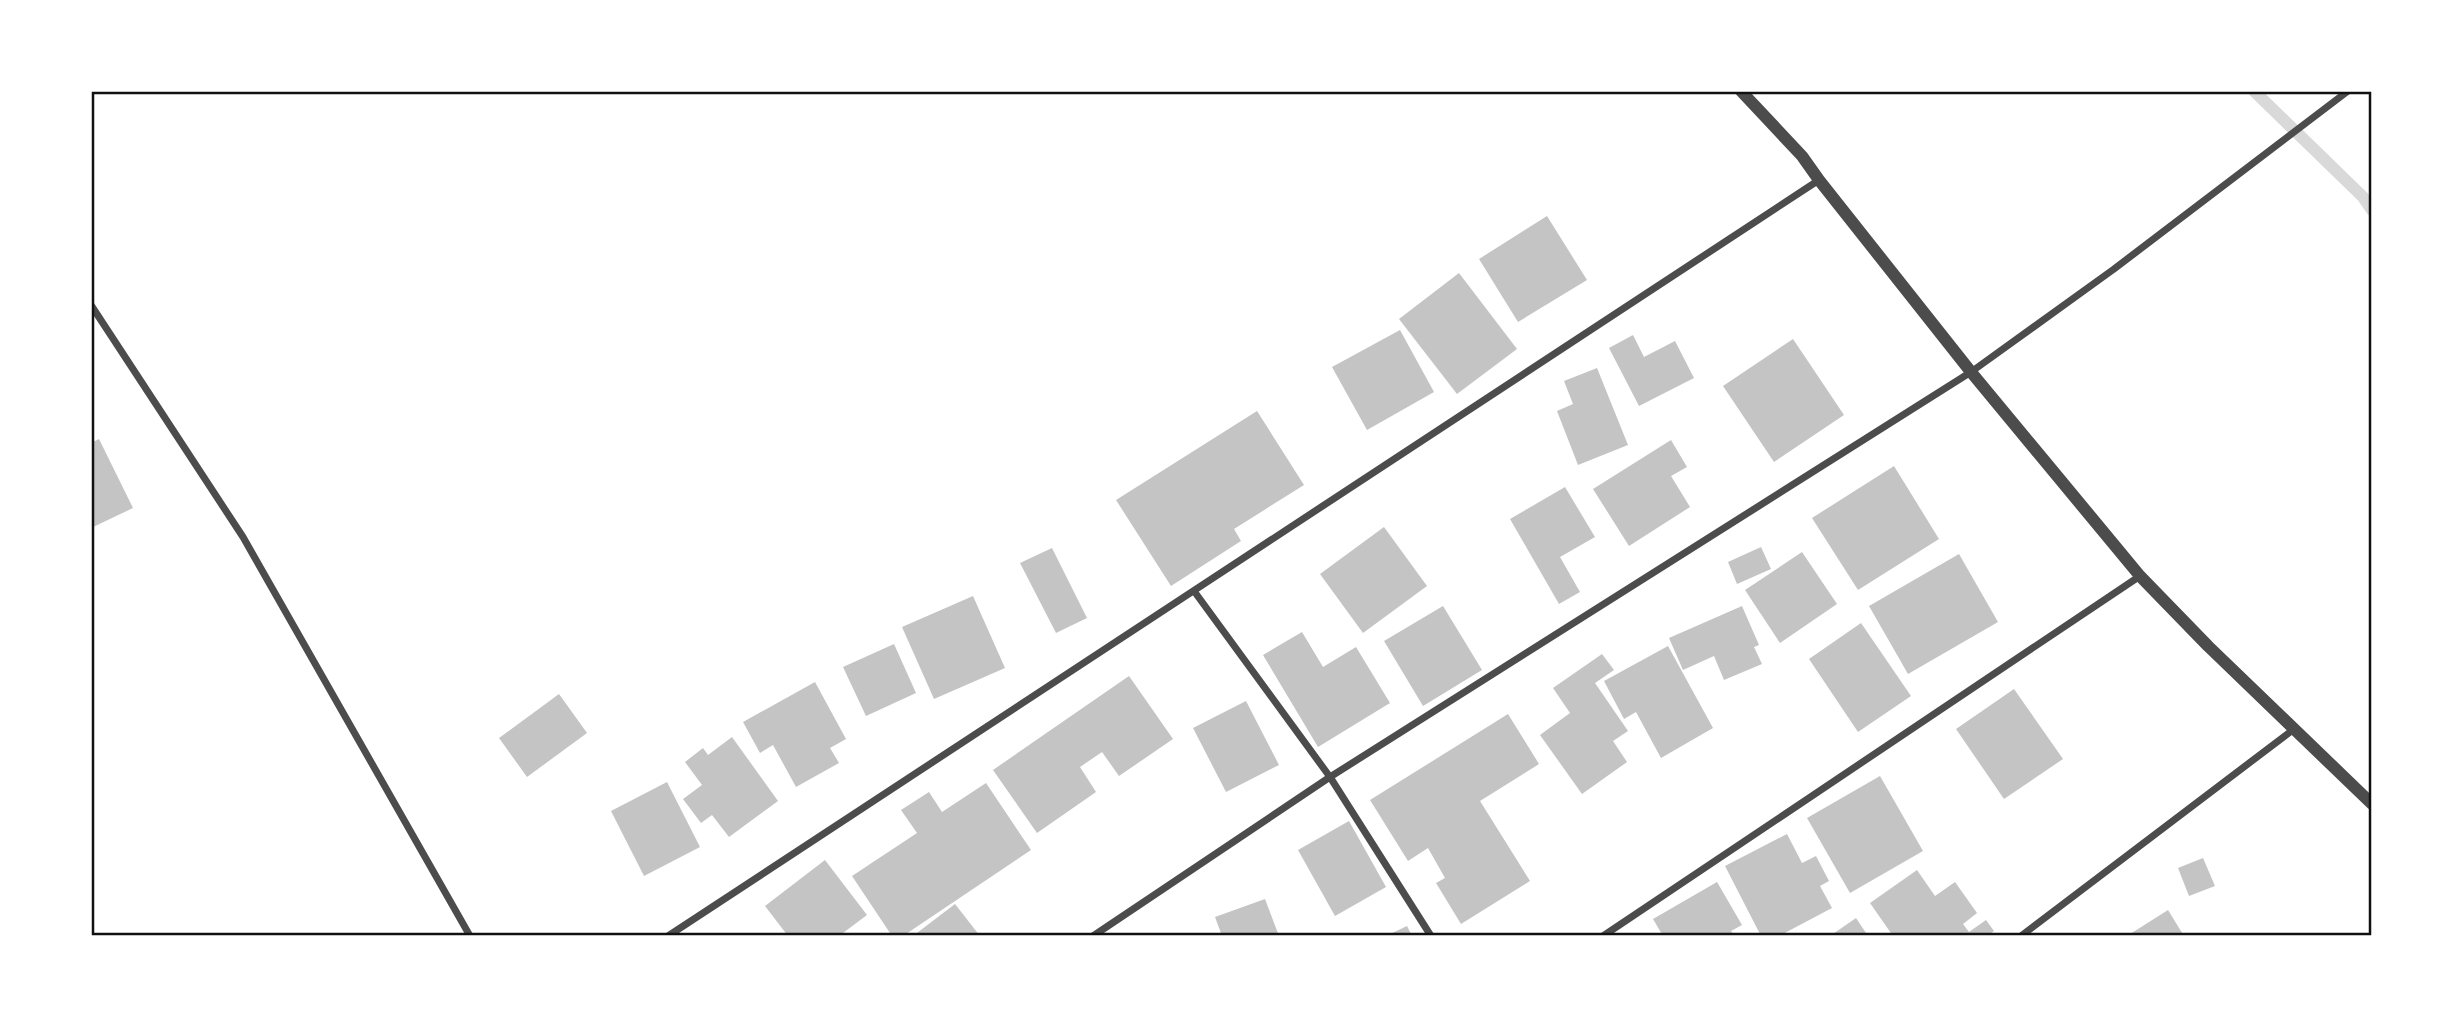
<svg xmlns="http://www.w3.org/2000/svg" width="2463" height="1027" viewBox="0 0 2463 1027" font-family="'Archivo Narrow',sans-serif">
  <rect width="100%" height="100%" fill="#fff"/>
  <g fill="none" stroke-linecap="round" stroke-linejoin="round">
    <path stroke="#d9d9d9" stroke-width="12" d="M2254,91L2363,197L2372,210"/>
  </g>
  <g fill="#c4c4c4">
    <path d="M1547,216L1587,280L1518,322L1479,259Z"/>
    <path d="M1459,273L1517,349L1457,394L1399,319Z"/>
    <path d="M1400,330L1434,392L1367,430L1332,367Z"/>
    <path d="M1633,335L1644,357L1675,341L1694,378L1639,406L1609,348Z"/>
    <path d="M1793,339L1844,415L1774,462L1723,386Z"/>
    <path d="M1597,368L1628,445L1578,465L1557,411L1573,404L1564,381Z"/>
    <path d="M1257,411L1304,485L1234,529L1241,541L1171,586L1116,500Z"/>
    <path d="M99,439L133,508L91,528V443Z"/>
    <path d="M1671,440L1687,467L1671,476L1690,507L1629,546L1593,489Z"/>
    <path d="M1894,466L1939,539L1858,590L1812,518Z"/>
    <path d="M1565,487L1595,537L1560,557L1580,592L1559,604L1510,519Z"/>
    <path d="M1384,527L1427,586L1363,633L1320,574Z"/>
    <path d="M1761,547L1771,569L1737,584L1728,562Z"/>
    <path d="M1052,548L1087,618L1056,633L1020,563Z"/>
    <path d="M1802,552L1837,604L1780,643L1745,590Z"/>
    <path d="M1959,554L1998,622L1908,674L1869,606Z"/>
    <path d="M973,596L1005,668L934,699L902,627Z"/>
    <path d="M1443,606L1482,670L1423,706L1384,641Z"/>
    <path d="M1742,606L1759,645L1754,647L1762,664L1724,680L1714,656L1683,670L1669,638Z"/>
    <path d="M1861,623L1911,696L1858,732L1809,659Z"/>
    <path d="M1302,632L1323,667L1356,647L1390,703L1318,747L1263,655Z"/>
    <path d="M894,644L916,693L866,716L843,667Z"/>
    <path d="M1668,646L1713,728L1661,758L1636,712L1624,719L1604,681Z"/>
    <path d="M1602,654L1614,670L1595,683L1628,731L1613,741L1627,762L1582,794L1540,735L1570,713L1553,688Z"/>
    <path d="M1129,676L1173,739L1119,776L1102,752L1080,767L1096,792L1037,833L993,770Z"/>
    <path d="M815,682L846,739L830,748L839,763L796,787L773,745L760,753L743,722Z"/>
    <path d="M2014,689L2063,759L2004,799L1956,729Z"/>
    <path d="M559,694L587,733L527,777L499,738Z"/>
    <path d="M1246,701L1279,765L1226,792L1193,728Z"/>
    <path d="M1508,714L1539,764L1480,801L1530,881L1461,924L1436,883L1445,878L1428,848L1408,861L1370,800Z"/>
    <path d="M732,737L778,801L729,837L712,815L701,823L683,799L702,785L685,762L703,748L708,755Z"/>
    <path d="M1880,776L1923,851L1850,893L1807,818Z"/>
    <path d="M667,782L700,847L644,876L611,811Z"/>
    <path d="M986,783L1031,850L903,936H892L852,876L917,833L901,810L929,792L942,812Z"/>
    <path d="M1349,821L1386,887L1335,916L1298,850Z"/>
    <path d="M1787,834L1802,863L1816,856L1829,881L1820,886L1832,908L1779,936H1761L1725,866Z"/>
    <path d="M2203,858L2215,886L2189,896L2178,868Z"/>
    <path d="M825,860L867,915L839,936H788L765,906Z"/>
    <path d="M1917,870L1935,896L1955,882L1977,913L1963,924L1969,932L1986,920L1994,931L1987,936H1893L1870,903Z"/>
    <path d="M1717,882L1742,925L1731,931L1734,936H1663L1653,919Z"/>
    <path d="M1265,899L1279,936H1222L1215,917Z"/>
    <path d="M955,904L980,936H913Z"/>
    <path d="M2168,910L2184,936H2127Z"/>
    <path d="M1856,918L1868,936H1830Z"/>
    <path d="M1407,926L1412,936H1386Z"/>
  </g>
  <g fill="none" stroke-linecap="round" stroke-linejoin="round">
    <g stroke="#4c4c4c" stroke-width="7">
      <path d="M91,305L243,537L470,936"/>
      <path d="M1194,591L1330,777L1431,936"/>
      <path d="M668,936L1819,180"/>
      <path d="M1093,936L1330,777L1971,372L2114,269L2348,91"/>
      <path d="M1603,936L2140,576"/>
      <path d="M2021,936L2294,729"/>
    </g>
    <path stroke="#4c4c4c" stroke-width="12" d="M1741,91L1802,156L1819,180L1971,372L2140,576L2208,646L2372,804"/>
  </g>
  <rect width="2463" height="1027" fill="none" stroke="#ffffff" stroke-width="186"/>
  <rect x="93" y="93" width="2277" height="841" fill="none" stroke="#111" stroke-width="2.5"/>
</svg>
